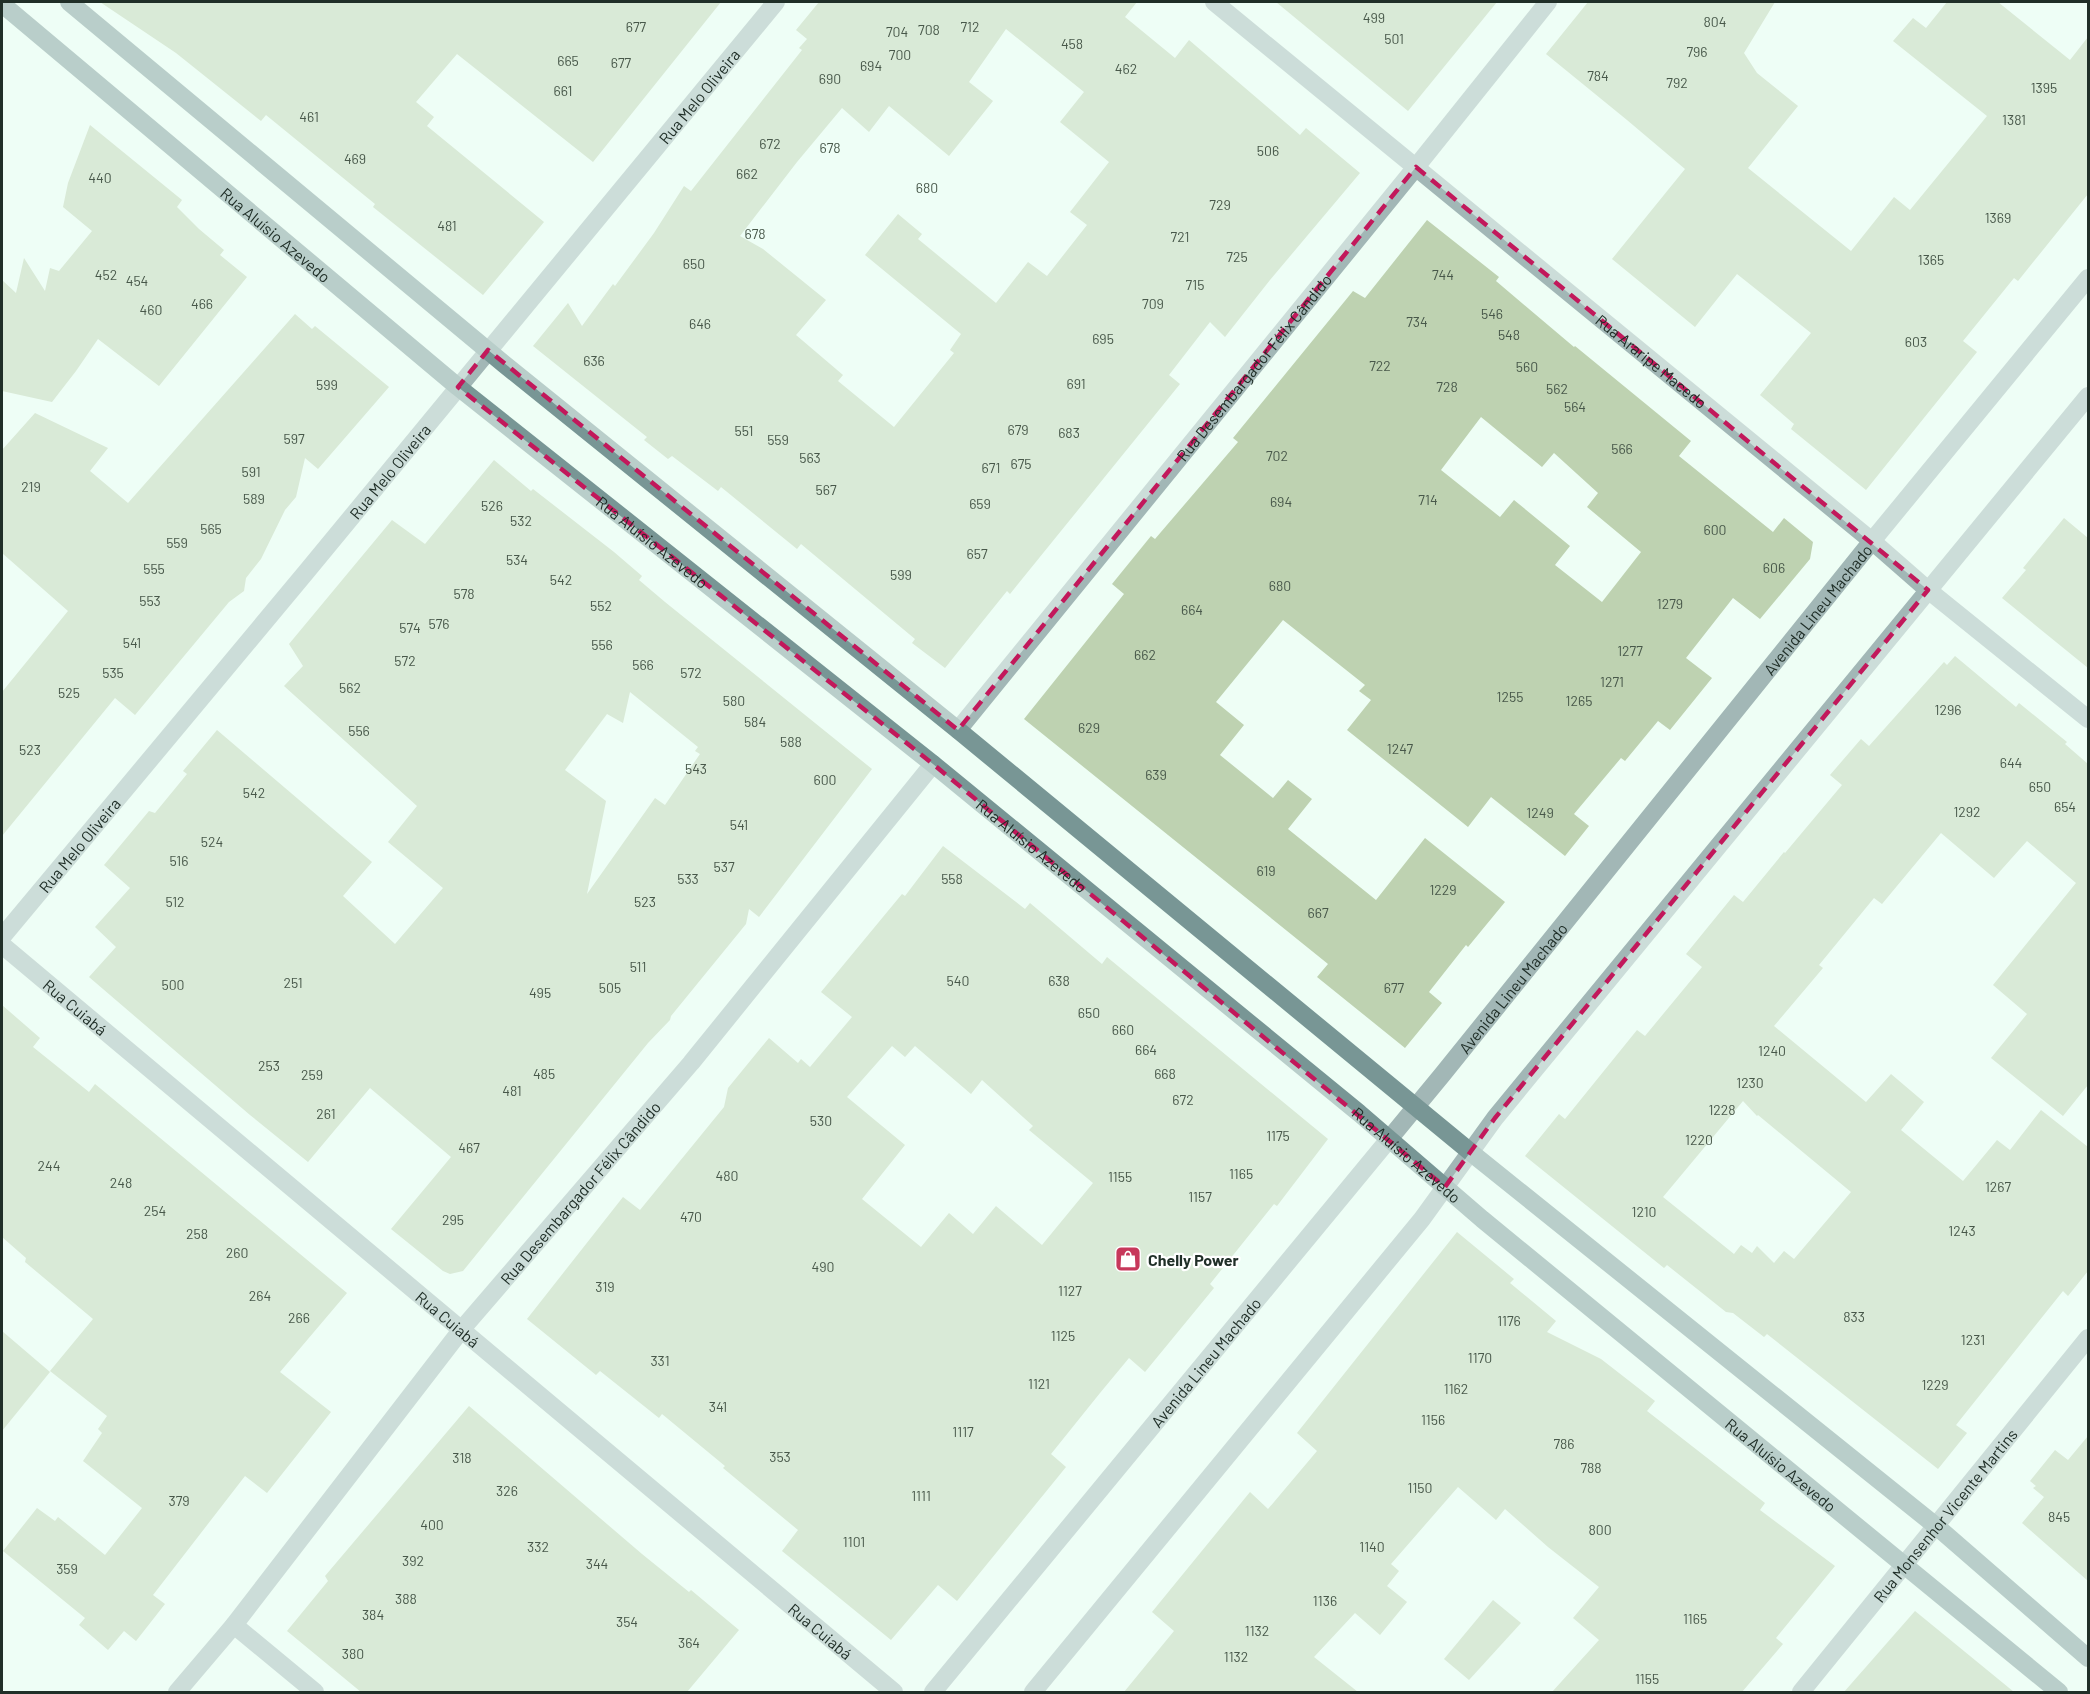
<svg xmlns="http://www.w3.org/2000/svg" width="2090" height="1694" viewBox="0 0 2090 1694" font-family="Barlow,sans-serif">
  <rect width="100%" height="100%" fill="#eefef5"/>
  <g fill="#bed2b1" fill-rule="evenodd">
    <path d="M100,2H721L593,162L457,54L416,102L434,117L427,126L544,222L483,295L373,207L375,204L266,115L261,121L176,53Z"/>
    <path d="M819,2H1137L1125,17L1175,58L1189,40L1300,135L1306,128L1360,173L1270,280L1225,337L1210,322L1169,375L1180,384L1010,594L1007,591L945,668L912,643L915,639L801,544L797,549L721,487L718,491L672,456L668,459L644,440L647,437L533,346L568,303L582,326L613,284L615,286L654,233L684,186L691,191L802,50L799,48L807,39L796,30ZM1006,29L1084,92L1060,122L1109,162L1070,212L1087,225L1047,276L1028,262L996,303L918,239L922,234L898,214L865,255L961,334L950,350L954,353L894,427L838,381L843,375L796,335L826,300L763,249L740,236L797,162L842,108L869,132L889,106L949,156L993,101L969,82Z"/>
    <path d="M1276,2H1497L1408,111Z"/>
    <path d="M1588,2H1775L1744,53L1757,73L1798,106L1748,168L1851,251L1894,197L1910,210L1987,116L1893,41L1913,18L1926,28L1947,2H1998L2070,60L2088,37V194L2018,281L2014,278L1963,341L1977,352L1866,490L1791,429L1794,424L1760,395L1811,333L1737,274L1695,327L1612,259L1685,169L1627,120L1546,54Z"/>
    <path d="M90,125L182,200L177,207L199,229L224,250L220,255L247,277L159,386L98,339L76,371L52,402L2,391V280L16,293L24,258L45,291L50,268L59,271L92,231L63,207L68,183Z"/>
    <path d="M1427,220L1499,277L1496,281L1574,347L1575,346L1691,441L1679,456L1773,532L1784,518L1813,542L1810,559L1760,619L1733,598L1686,658L1712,678L1670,730L1658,721L1625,761L1621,758L1574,814L1589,826L1565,856L1491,797L1468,827L1347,730L1371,700L1359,691L1365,685L1283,620L1216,702L1244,725L1220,755L1273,798L1288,780L1312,799L1288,829L1376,900L1425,838L1505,902L1468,947L1466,945L1429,992L1442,1003L1405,1048L1317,977L1328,964L1024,719L1124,594L1112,584L1151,536L1155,539L1238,442L1233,438L1353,291L1365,298ZM1481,417L1542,467L1554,453L1598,493L1587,507L1641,552L1602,602L1555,565L1570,546L1514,500L1500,517L1441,470Z"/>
    <path d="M295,314L312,329L315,326L389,387L318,469L305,458L296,497L285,510L261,559L246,578L244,591L229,602L135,715L115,698L2,836V692L68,611L2,553V450L35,413L108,448L90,471L128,503Z"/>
    <path d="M494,460L531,491L533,489L614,552L642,576L639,580L665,602L872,769L759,917L749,909L746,924L671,1016L670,1020L648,1043L463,1271L450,1274L443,1271L391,1229L451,1157L370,1088L308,1162L250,1115L89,977L116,947L95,927L130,888L104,865L149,811L155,813L187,774L183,771L217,730L372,862L343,896L395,944L443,888L388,842L417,806L284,686L303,666L289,644L392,520L425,544ZM630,692L698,747L695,751L700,754L665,805L655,798L587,894L606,801L565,770L607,714L623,723Z"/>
    <path d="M2064,518L2088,538V668L2002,598L2026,570L2023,568Z"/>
    <path d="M1955,656L2016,707L2019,703L2067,742L2065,744L2088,764V1085L2063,1116L1991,1058L2027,1014L1993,985L2076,883L2027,841L1994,878L1941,833L1882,904L1874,898L1819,965L1823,968L1774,1026L1866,1102L1891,1074L1924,1102L1901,1130L1963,1181L1997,1140L2010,1150L2041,1110L2088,1147V1271L2068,1296L2063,1291L1956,1425L1967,1433L1938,1469L1767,1334L1764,1337L1733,1313L1726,1312L1667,1265L1664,1268L1525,1156L1559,1114L1565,1119L1637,1030L1645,1036L1702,967L1686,954L1734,895L1743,902L1784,852L1785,853L1842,785L1830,775L1861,739L1869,746L1944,662L1947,665ZM1743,1101L1757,1116L1758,1115L1851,1192L1794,1259L1784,1251L1774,1263L1757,1246L1752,1253L1741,1245L1734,1254L1663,1197Z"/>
    <path d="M943,846L1025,909L1030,903L1102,964L1107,957L1328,1139L1277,1206L1274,1204L1210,1284L1214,1288L1145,1372L1129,1358L1100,1393L1051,1454L1066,1467L957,1601L938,1585L891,1640L782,1551L798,1530L723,1468L725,1466L662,1414L659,1418L600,1371L596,1375L527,1319L623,1197L640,1210L724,1107L728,1088L769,1038L798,1063L801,1059L810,1067L852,1017L821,992L902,894L905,896ZM892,1046L905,1057L915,1046L971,1094L982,1080L1033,1126L1029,1130L1093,1183L1042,1245L996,1206L973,1234L949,1213L921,1247L862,1199L905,1145L847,1097Z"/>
    <path d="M2,1005L40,1038L33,1047L89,1092L95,1084L347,1293L280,1372L331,1412L267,1493L245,1476L153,1595L165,1604L136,1641L124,1631L108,1650L79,1625L85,1618L3,1551L37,1508L55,1521L58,1517L105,1555L142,1508L83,1461L102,1433L98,1429L107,1416L50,1371L93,1319L25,1262L26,1258L2,1237Z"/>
    <path d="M1457,1232L1514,1279L1510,1283L1556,1321L1547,1332L1601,1359L1655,1401L1647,1411L1765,1503L1760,1510L1835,1566L1776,1638L1783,1644L1742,1692H1552L1599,1640L1573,1618L1599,1587L1548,1547L1505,1509L1496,1520L1458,1487L1391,1564L1399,1571L1387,1586L1407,1602L1380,1635L1355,1613L1314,1657L1358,1692H1124L1174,1631L1152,1612L1250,1492L1268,1509L1317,1451L1297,1433Z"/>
    <path d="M2,1331L50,1372L2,1431Z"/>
    <path d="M469,1406L642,1554L689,1592L691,1590L739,1630L687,1692H361L287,1631L328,1581L325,1576Z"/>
    <path d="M2088,1436V1581L2022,1523L2044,1497L2033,1488L2036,1486L2030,1481L2055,1450L2068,1460Z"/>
    <path d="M1493,1600L1521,1623L1469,1680L1444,1659Z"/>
    <path d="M1915,1611L2014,1692H1844Z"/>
  </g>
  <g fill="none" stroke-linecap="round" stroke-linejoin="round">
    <g stroke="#a2b7b6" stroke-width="18">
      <path id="s1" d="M1214,2L1872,541L1928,590L2088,719"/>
      <path id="s2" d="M958,730L1416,167L1548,2"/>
      <path id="s3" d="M2,937L307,571L776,2"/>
      <path id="s4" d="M2,945L894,1692"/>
      <path d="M234,1625L315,1692"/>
      <path id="s5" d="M177,1692L234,1625L462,1329L691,1063L933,764"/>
      <path id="s6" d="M1801,1692L2088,1338"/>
    </g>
    <g stroke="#a2b7b6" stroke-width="18">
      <path id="s7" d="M933,1692L1442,1075L1872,541L2088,278"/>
      <path d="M1033,1692L1422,1219L1495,1118L2088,396"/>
    </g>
    <g stroke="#789695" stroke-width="18">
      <path d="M69,2L504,364L958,730L1479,1159L1936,1526L2088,1658"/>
      <path id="s8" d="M2,4L458,387L933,764L1359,1113L1482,1219L2059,1692"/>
    </g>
  </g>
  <path d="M0 0H2090V1694H0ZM1416,167L1928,590L1495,1118L1445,1187L933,764L458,387L488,350L958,730Z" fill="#eefef5" fill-opacity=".55" fill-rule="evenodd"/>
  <path fill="none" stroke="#c2185b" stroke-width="4.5" stroke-dasharray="12 8" stroke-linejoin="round" d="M1416,167L1928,590L1495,1118L1445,1187L933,764L458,387L488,350L958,730Z"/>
  <defs>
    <symbol id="shop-square" viewBox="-11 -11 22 22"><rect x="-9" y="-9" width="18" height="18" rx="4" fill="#c7385b" stroke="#fff"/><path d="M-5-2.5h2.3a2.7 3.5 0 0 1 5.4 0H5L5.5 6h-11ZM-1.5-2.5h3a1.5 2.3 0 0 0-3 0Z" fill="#fff"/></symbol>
  </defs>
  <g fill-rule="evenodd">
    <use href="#shop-square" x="1113" y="1244" width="30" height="30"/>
  </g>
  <g text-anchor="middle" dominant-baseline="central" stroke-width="4.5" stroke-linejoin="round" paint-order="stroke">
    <g font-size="14" fill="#48584a">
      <text x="1374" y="17">499</text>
      <text x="1715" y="21">804</text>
      <text x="636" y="26">677</text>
      <text x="970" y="26">712</text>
      <text x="929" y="29">708</text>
      <text x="897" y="31">704</text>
      <text x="1394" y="38">501</text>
      <text x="1072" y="43">458</text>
      <text x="1697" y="51">796</text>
      <text x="900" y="54">700</text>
      <text x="568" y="60">665</text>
      <text x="621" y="62">677</text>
      <text x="871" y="65">694</text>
      <text x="1126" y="68">462</text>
      <text x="1598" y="75">784</text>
      <text x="830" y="78">690</text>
      <text x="1677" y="82">792</text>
      <text x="2044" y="87">1395</text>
      <text x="563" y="90">661</text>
      <text x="309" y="116">461</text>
      <text x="2014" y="119">1381</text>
      <text x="770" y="143">672</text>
      <text x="830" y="147">678</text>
      <text x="1268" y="150">506</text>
      <text x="355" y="158">469</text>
      <text x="747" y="173">662</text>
      <text x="100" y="177">440</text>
      <text x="927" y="187">680</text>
      <text x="1220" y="204">729</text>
      <text x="1998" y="217">1369</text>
      <text x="447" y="225">481</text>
      <text x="755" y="233">678</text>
      <text x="1180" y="236">721</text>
      <text x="1237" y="256">725</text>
      <text x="1931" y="259">1365</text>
      <text x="694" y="263">650</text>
      <text x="106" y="274">452</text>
      <text x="1443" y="274">744</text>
      <text x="137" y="280">454</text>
      <text x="1195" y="284">715</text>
      <text x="202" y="303">466</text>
      <text x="1153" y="303">709</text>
      <text x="151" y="309">460</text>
      <text x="1492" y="313">546</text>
      <text x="1417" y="321">734</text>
      <text x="700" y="323">646</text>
      <text x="1509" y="334">548</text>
      <text x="1103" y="338">695</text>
      <text x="1916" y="341">603</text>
      <text x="594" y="360">636</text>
      <text x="1380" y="365">722</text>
      <text x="1527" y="366">560</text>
      <text x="1076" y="383">691</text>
      <text x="327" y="384">599</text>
      <text x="1447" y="386">728</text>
      <text x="1557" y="388">562</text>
      <text x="1575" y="406">564</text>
      <text x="1018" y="429">679</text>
      <text x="744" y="430">551</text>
      <text x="1069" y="432">683</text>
      <text x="294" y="438">597</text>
      <text x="778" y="439">559</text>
      <text x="1622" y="448">566</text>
      <text x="1277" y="455">702</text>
      <text x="810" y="457">563</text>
      <text x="1021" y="463">675</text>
      <text x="991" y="467">671</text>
      <text x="251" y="471">591</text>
      <text x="31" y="486">219</text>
      <text x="826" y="489">567</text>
      <text x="254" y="498">589</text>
      <text x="1428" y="499">714</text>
      <text x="1281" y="501">694</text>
      <text x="980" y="503">659</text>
      <text x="492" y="505">526</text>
      <text x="521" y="520">532</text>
      <text x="211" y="528">565</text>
      <text x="1715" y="529">600</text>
      <text x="177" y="542">559</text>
      <text x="977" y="553">657</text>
      <text x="517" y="559">534</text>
      <text x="1774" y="567">606</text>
      <text x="154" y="568">555</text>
      <text x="901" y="574">599</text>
      <text x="561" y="579">542</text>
      <text x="1280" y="585">680</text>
      <text x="464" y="593">578</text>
      <text x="150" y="600">553</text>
      <text x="1670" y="603">1279</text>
      <text x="601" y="605">552</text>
      <text x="1192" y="609">664</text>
      <text x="439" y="623">576</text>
      <text x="410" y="627">574</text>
      <text x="132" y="642">541</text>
      <text x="602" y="644">556</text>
      <text x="1630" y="650">1277</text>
      <text x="1145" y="654">662</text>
      <text x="405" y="660">572</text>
      <text x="643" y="664">566</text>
      <text x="113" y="672">535</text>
      <text x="691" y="672">572</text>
      <text x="1612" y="681">1271</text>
      <text x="350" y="687">562</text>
      <text x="69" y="692">525</text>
      <text x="1510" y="696">1255</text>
      <text x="734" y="700">580</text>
      <text x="1579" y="700">1265</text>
      <text x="1948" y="709">1296</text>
      <text x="755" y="721">584</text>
      <text x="1089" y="727">629</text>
      <text x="359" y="730">556</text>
      <text x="791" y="741">588</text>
      <text x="1400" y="748">1247</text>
      <text x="30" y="749">523</text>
      <text x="2011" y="762">644</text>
      <text x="696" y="768">543</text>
      <text x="1156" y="774">639</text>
      <text x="825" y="779">600</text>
      <text x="2040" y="786">650</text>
      <text x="254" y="792">542</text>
      <text x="2065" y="806">654</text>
      <text x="1967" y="811">1292</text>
      <text x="1540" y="812">1249</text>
      <text x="739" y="824">541</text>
      <text x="212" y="841">524</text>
      <text x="179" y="860">516</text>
      <text x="724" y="866">537</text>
      <text x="1266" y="870">619</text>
      <text x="688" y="878">533</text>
      <text x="952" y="878">558</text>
      <text x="1443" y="889">1229</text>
      <text x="175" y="901">512</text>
      <text x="645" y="901">523</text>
      <text x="1318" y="912">667</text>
      <text x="638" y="966">511</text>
      <text x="958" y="980">540</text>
      <text x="1059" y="980">638</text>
      <text x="293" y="982">251</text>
      <text x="173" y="984">500</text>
      <text x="610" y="987">505</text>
      <text x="1394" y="987">677</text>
      <text x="540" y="992">495</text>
      <text x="1089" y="1012">650</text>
      <text x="1123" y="1029">660</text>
      <text x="1146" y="1049">664</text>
      <text x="1772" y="1050">1240</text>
      <text x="269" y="1065">253</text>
      <text x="544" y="1073">485</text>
      <text x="1165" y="1073">668</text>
      <text x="312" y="1074">259</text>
      <text x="1750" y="1082">1230</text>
      <text x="512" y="1090">481</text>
      <text x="1183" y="1099">672</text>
      <text x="1722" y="1109">1228</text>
      <text x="326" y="1113">261</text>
      <text x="821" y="1120">530</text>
      <text x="1278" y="1135">1175</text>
      <text x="1699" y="1139">1220</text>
      <text x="469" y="1147">467</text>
      <text x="49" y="1165">244</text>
      <text x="1241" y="1173">1165</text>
      <text x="727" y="1175">480</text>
      <text x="1120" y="1176">1155</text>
      <text x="121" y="1182">248</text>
      <text x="1998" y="1186">1267</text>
      <text x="1200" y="1196">1157</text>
      <text x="155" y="1210">254</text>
      <text x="1644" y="1211">1210</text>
      <text x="691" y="1216">470</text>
      <text x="453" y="1219">295</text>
      <text x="1962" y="1230">1243</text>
      <text x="197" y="1233">258</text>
      <text x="237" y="1252">260</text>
      <text x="823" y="1266">490</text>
      <text x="605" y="1286">319</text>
      <text x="1070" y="1290">1127</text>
      <text x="260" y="1295">264</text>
      <text x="1854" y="1316">833</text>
      <text x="299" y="1317">266</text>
      <text x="1509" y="1320">1176</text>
      <text x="1063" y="1335">1125</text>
      <text x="1973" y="1339">1231</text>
      <text x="1480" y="1357">1170</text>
      <text x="660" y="1360">331</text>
      <text x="1039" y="1383">1121</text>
      <text x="1935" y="1384">1229</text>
      <text x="1456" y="1388">1162</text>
      <text x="718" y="1406">341</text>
      <text x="1433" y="1419">1156</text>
      <text x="963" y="1431">1117</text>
      <text x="1564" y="1443">786</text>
      <text x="780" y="1456">353</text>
      <text x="462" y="1457">318</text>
      <text x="1591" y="1467">788</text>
      <text x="1420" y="1487">1150</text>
      <text x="507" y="1490">326</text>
      <text x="921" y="1495">1111</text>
      <text x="179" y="1500">379</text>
      <text x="2059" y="1516">845</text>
      <text x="432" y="1524">400</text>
      <text x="1600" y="1529">800</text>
      <text x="854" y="1541">1101</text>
      <text x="538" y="1546">332</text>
      <text x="1372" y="1546">1140</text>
      <text x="413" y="1560">392</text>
      <text x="597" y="1563">344</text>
      <text x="67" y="1568">359</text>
      <text x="406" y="1598">388</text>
      <text x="1325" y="1600">1136</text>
      <text x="373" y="1614">384</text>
      <text x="1695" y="1618">1165</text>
      <text x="627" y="1621">354</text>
      <text x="1257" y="1630">1132</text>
      <text x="689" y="1642">364</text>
      <text x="353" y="1653">380</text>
      <text x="1236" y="1656">1132</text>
      <text x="1647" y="1678">1155</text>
    </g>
    <g font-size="16" fill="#202f28" stroke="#fff">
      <text stroke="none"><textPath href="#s3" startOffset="1092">Rua Melo Oliveira</textPath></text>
      <text stroke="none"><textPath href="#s8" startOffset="358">Rua Aluísio Azevedo</textPath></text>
      <text stroke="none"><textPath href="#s1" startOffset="566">Rua Araripe Macedo</textPath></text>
      <text stroke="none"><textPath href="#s2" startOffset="468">Rua Desembargador Félix Cândido</textPath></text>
      <text stroke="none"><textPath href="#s3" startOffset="606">Rua Melo Oliveira</textPath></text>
      <text stroke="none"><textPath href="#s8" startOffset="844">Rua Aluísio Azevedo</textPath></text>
      <text stroke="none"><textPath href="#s7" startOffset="1398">Avenida Lineu Machado</textPath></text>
      <text stroke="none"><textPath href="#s3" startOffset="120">Rua Melo Oliveira</textPath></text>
      <text stroke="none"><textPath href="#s8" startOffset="1330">Rua Aluísio Azevedo</textPath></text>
      <text stroke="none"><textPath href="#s7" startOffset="912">Avenida Lineu Machado</textPath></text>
      <text stroke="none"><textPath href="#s4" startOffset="96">Rua Cuiabá</textPath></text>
      <text stroke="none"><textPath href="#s8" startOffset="1816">Rua Aluísio Azevedo</textPath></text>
      <text stroke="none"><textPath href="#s5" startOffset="642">Rua Desembargador Félix Cândido</textPath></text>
      <text stroke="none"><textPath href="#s4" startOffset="582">Rua Cuiabá</textPath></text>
      <text stroke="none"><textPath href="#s7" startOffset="428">Avenida Lineu Machado</textPath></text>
      <text stroke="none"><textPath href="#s8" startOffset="2302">Rua Aluísio Azevedo</textPath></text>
      <text stroke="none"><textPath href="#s6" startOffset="228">Rua Monsenhor Vicente Martins</textPath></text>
      <text stroke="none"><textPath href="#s4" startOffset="1068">Rua Cuiabá</textPath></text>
    </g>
    <g font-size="16" font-weight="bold" fill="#202f28" stroke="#fff" text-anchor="start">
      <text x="1148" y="1259">Chelly Power</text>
    </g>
  </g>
  <rect width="2090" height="1694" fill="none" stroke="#202f28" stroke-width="6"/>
</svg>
